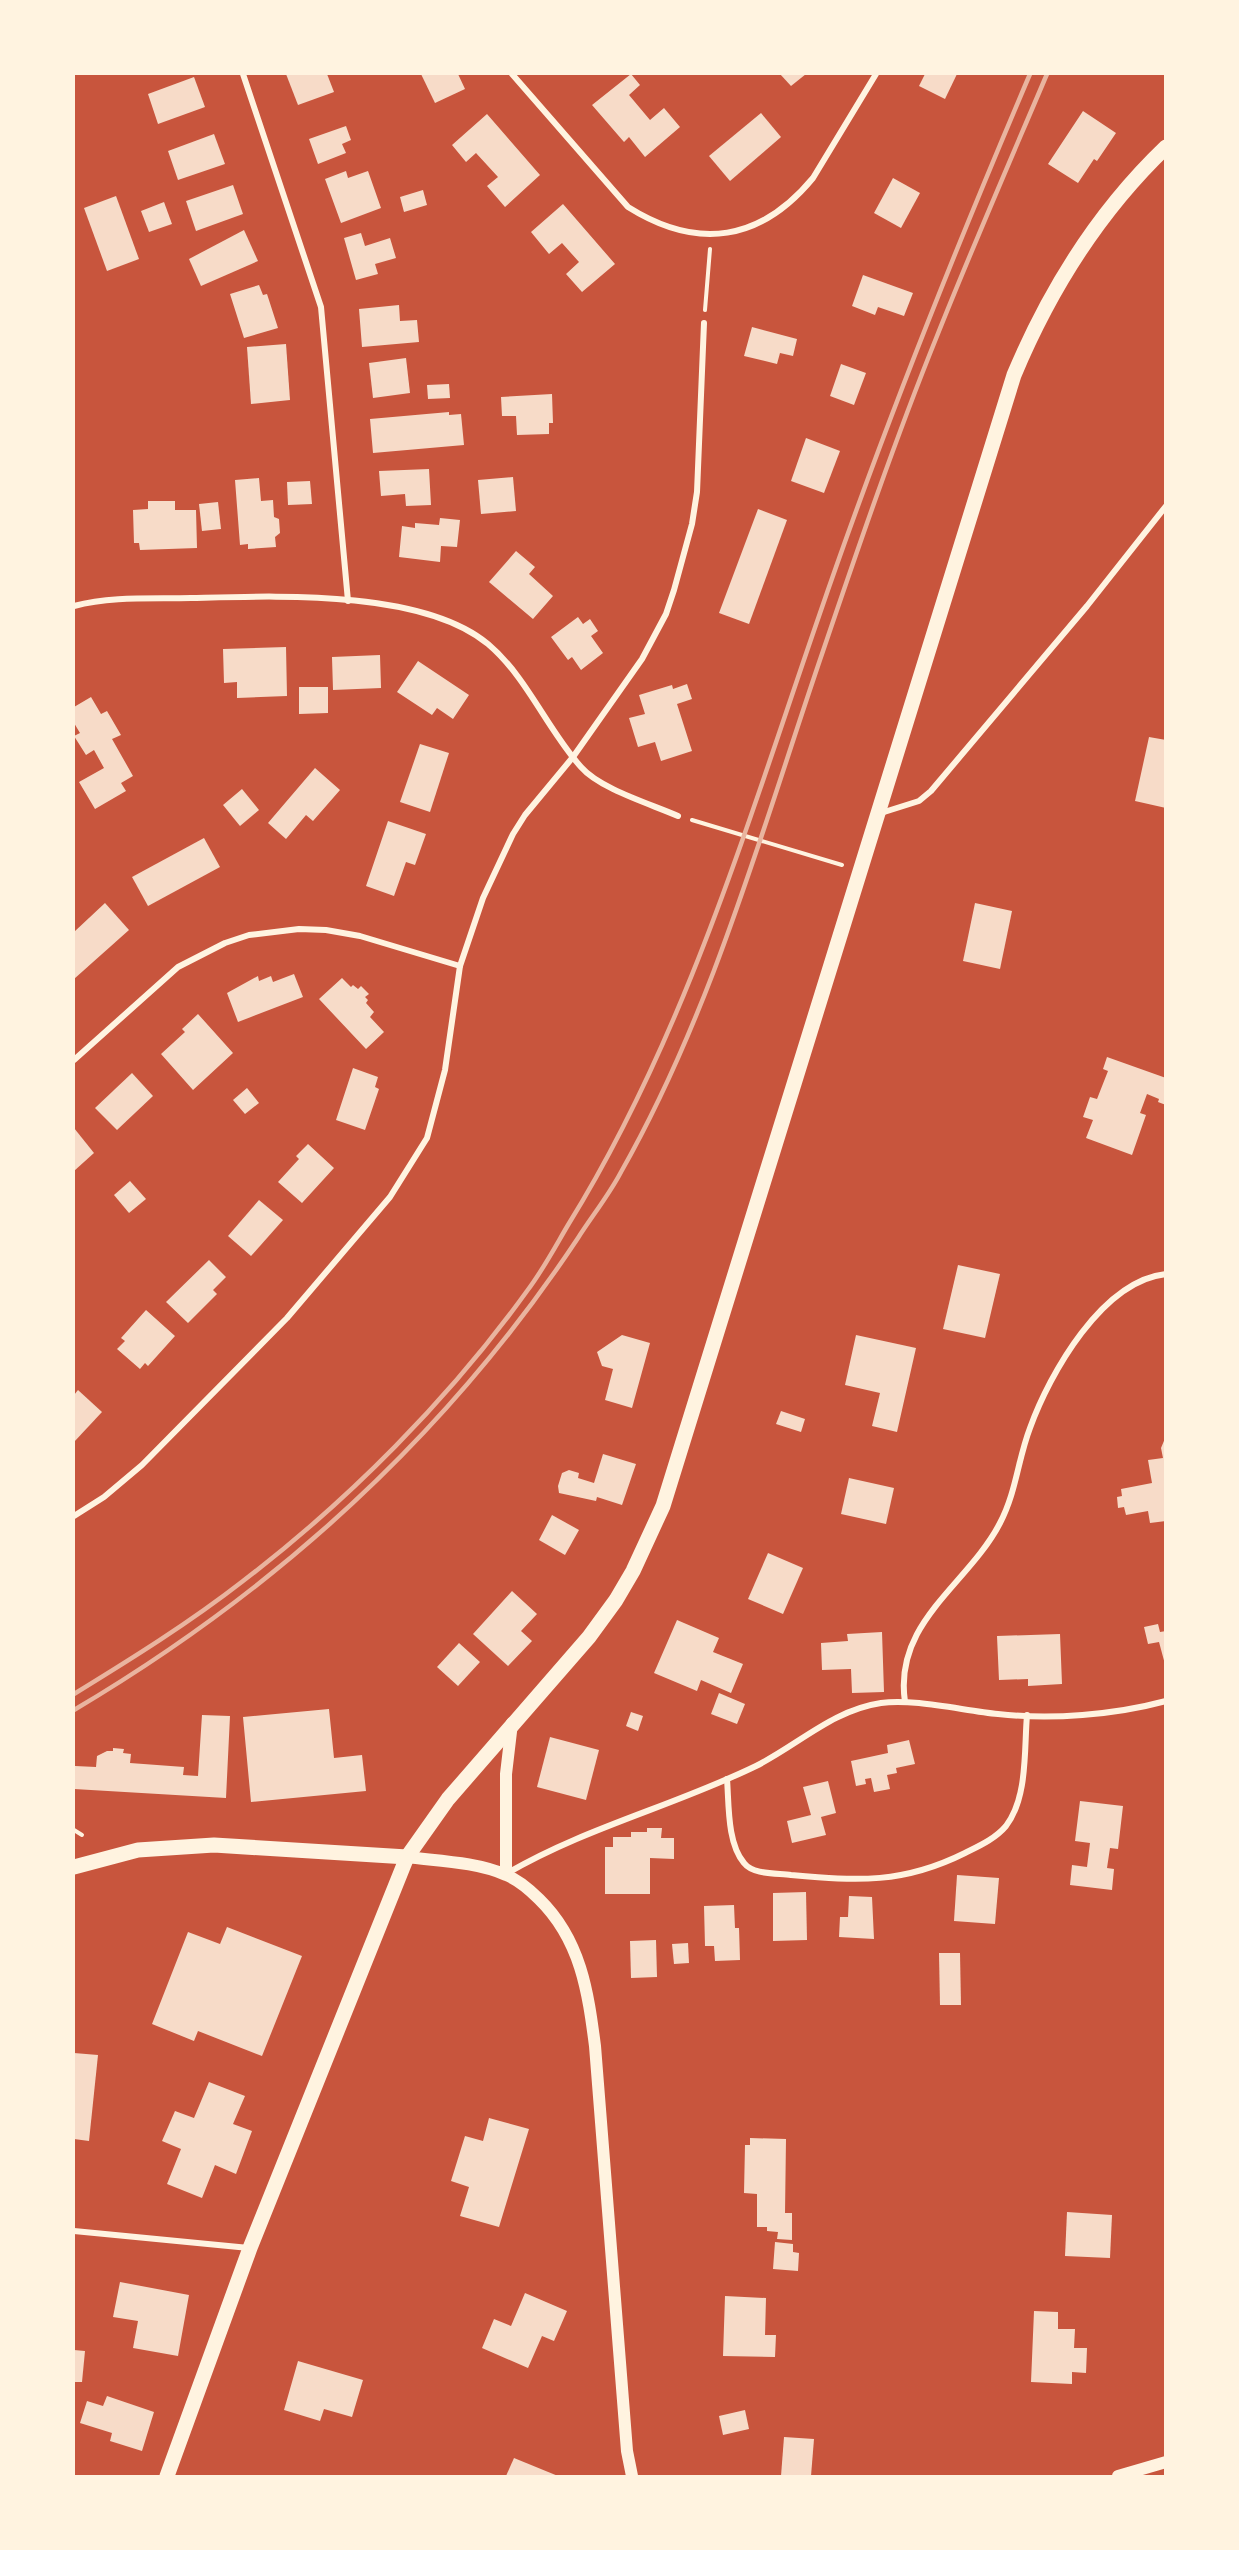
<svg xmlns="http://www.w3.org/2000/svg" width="1239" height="2550" viewBox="0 0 1239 2550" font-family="'Open Sans',sans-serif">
  <rect width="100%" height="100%" fill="#c8553d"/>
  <g fill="#f7dbc8">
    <path d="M286,74H327L334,92L298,105Z"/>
    <path d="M421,74H458L465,89L435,103Z"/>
    <path d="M631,74L640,85L629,95L650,120L664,108L680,127L645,157L629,137L624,142L592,105Z"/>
    <path d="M780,74H806L791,86Z"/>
    <path d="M925,74H957L945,99L919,86Z"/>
    <path d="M194,77L205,107L158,124L148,94Z"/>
    <path d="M1083,111L1116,133L1097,161L1094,159L1078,183L1048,164Z"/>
    <path d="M761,113L781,137L730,181L709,156Z"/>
    <path d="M487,114L540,175L505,207L487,186L498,177L476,153L466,162L452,145Z"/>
    <path d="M346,126L351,140L342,144L346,153L318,164L309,139Z"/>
    <path d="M214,134L225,164L178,180L168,151Z"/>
    <path d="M346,171L348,178L368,171L381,208L341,223L325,179Z"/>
    <path d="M893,178L920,193L901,228L874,213Z"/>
    <path d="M233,185L243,214L196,231L186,201Z"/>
    <path d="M423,190L427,205L404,212L400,197Z"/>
    <path d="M116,196L139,259L107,271L84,208Z"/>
    <path d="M164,202L172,224L149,232L141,211Z"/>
    <path d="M563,204L615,264L582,292L566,274L579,262L562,243L549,254L531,232Z"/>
    <path d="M244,230L258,261L201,286L189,259Z"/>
    <path d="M361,233L365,246L390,238L396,258L375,264L378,274L356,280L344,238Z"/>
    <path d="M863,275L913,293L904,316L878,307L875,315L852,306Z"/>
    <path d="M259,285L263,295L267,294L278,328L244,338L230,294Z"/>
    <path d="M399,305L400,321L417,320L419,342L362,347L359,309Z"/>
    <path d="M752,327L797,339L793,356L780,353L777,364L744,356Z"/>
    <path d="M286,344L290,400L251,404L247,347Z"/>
    <path d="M406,358L410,393L373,398L369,363Z"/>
    <path d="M841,364L866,373L854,405L830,396Z"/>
    <path d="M449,384L450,398L428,399L427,385Z"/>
    <path d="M552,394L553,423H549V434L517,435L516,416H502L501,397Z"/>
    <path d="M449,412V415L461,414L464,445L373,453L370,419Z"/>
    <path d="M806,438L840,451L824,493L791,481Z"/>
    <path d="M429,469L431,505L406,506L405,494L381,496L379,471Z"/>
    <path d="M513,477L516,511L481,514L478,480Z"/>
    <path d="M259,478L261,501L273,500L274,517L279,519L280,533L275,537L276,547L248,549V544L240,545L235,480Z"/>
    <path d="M310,481L312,504L288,505L287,482Z"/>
    <path d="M148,501H175V510H196L197,548L140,550L139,543H134L133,510L148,509Z"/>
    <path d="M218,502L221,529L202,531L199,504Z"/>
    <path d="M758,509L787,520L749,624L719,613Z"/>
    <path d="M440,518L460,520L457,547L441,546L440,562L399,557L402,526L415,528V523L439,525Z"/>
    <path d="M516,551L535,567L529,574L553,596L533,619L489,582Z"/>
    <path d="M578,617L583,624L590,619L598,631L591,636L603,653L581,670L572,657L568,660L551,637Z"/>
    <path d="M286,647L287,696L237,698V682L224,683L223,649Z"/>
    <path d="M380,655L381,688L333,690L332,657Z"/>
    <path d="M418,661L469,695L453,719L437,708L432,715L397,692Z"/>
    <path d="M687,684L692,699L677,704L692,751L661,761L655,742L638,747L629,718L645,714L639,695L672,685L673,689Z"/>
    <path d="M299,687H328V713L299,714Z"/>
    <path d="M91,697L101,714L107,711L121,735L112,739L133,776L121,783L126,791L95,809L79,782L104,768L94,750L86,755L74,736L80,733L74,723V707Z"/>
    <path d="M1149,737L1166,740V808L1135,801Z"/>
    <path d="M420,744L449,753L430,812L400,802Z"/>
    <path d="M315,768L340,790L313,821L306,815L286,839L268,823Z"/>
    <path d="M242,789L259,810L240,826L223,805Z"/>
    <path d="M388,821L426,834L415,865L406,862L394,896L366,886Z"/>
    <path d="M204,838L220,867L148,906L132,877Z"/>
    <path d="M105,903L129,930L74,979V932Z"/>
    <path d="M975,903L1012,911L1000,969L963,961Z"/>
    <path d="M294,974L303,997L238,1022L227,993L258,976L259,981L271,976L273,982Z"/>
    <path d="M342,978L351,987L353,985L358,989L361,986L369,994L365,997L368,1000L366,1003L374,1012L370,1017L384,1032L366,1049L319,999Z"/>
    <path d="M198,1014L233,1053L193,1090L161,1054L185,1032L182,1029Z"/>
    <path d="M1107,1057L1166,1078V1105L1158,1102L1159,1099L1147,1094L1140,1113L1146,1115L1132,1155L1086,1138L1093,1120L1083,1117L1090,1097L1097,1099L1108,1071L1103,1069Z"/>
    <path d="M353,1068L378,1077L375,1087L379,1089L365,1130L336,1120Z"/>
    <path d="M132,1073L153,1096L117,1130L95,1108Z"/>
    <path d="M247,1088L259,1103L245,1114L233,1100Z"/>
    <path d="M74,1128L94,1153L74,1171Z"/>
    <path d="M308,1144L334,1168L302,1203L278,1182L299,1159L296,1156Z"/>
    <path d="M130,1181L146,1199L129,1213L114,1195Z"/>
    <path d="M259,1200L283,1220L251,1256L228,1236Z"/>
    <path d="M209,1260L226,1277L213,1290L217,1294L188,1323L166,1302Z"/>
    <path d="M958,1265L1000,1274L985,1338L943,1329Z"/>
    <path d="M146,1310L175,1336L148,1366L145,1363L140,1369L117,1349L125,1341L121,1338Z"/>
    <path d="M622,1335L650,1343L632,1408L605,1400L613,1369L602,1366L597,1352Z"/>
    <path d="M856,1335L916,1348L897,1432L872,1426L880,1393L845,1385Z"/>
    <path d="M78,1390L102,1412L74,1442V1395Z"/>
    <path d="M781,1411L805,1419L801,1432L776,1424Z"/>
    <path d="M1166,1436V1521L1150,1523L1148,1511L1126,1515L1124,1507L1118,1508L1117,1497L1122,1496L1121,1489L1152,1483L1148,1460L1163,1458L1161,1448Z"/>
    <path d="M603,1454L636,1464L622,1505L597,1497L596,1501L559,1493L558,1486L562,1473L569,1470L579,1473L578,1478L594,1483Z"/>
    <path d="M849,1478L894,1488L886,1524L841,1514Z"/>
    <path d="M552,1515L579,1530L565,1555L539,1540Z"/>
    <path d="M768,1553L803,1568L783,1614L748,1599Z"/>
    <path d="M512,1591L537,1614L521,1631L532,1641L508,1666L473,1634Z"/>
    <path d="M677,1620L719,1638L713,1652L743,1664L731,1693L701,1680L697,1691L654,1673Z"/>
    <path d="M1158,1624L1160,1632L1166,1631V1668L1159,1642L1148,1644L1144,1627Z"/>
    <path d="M882,1632L884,1692L852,1693L851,1669L822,1670L821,1643L848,1641L847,1634Z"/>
    <path d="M1060,1634L1062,1684L1028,1686V1679L999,1680L997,1636Z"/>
    <path d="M459,1643L480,1662L458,1686L437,1667Z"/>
    <path d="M719,1693L745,1704L737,1724L711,1714Z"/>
    <path d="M329,1709L334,1758L362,1755L366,1791L251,1802L243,1717Z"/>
    <path d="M631,1712L643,1716L638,1731L626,1726Z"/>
    <path d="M202,1715L230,1716L226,1798L74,1789L75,1766L96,1767L97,1756L107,1751H113V1748L124,1749L123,1753L131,1754L130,1763L184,1767L183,1775L198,1776Z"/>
    <path d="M550,1737L599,1750L586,1800L537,1787Z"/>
    <path d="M909,1740L915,1764L896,1768L897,1773L887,1775L890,1789L874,1792L871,1778L865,1779L866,1784L856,1786L851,1761L888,1753L887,1745Z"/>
    <path d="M828,1781L836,1813L821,1817L826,1835L792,1843L787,1821L811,1815L803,1787Z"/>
    <path d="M1080,1801L1123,1806L1118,1849L1110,1848L1107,1868L1114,1869L1112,1890L1070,1885L1072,1865L1087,1867L1090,1843L1075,1841Z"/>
    <path d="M647,1828H662L661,1838H674V1859L650,1858V1894H605V1847H613V1837H631V1832H647Z"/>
    <path d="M957,1875L999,1878L995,1924L954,1921Z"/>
    <path d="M806,1892L807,1940L773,1941V1893Z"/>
    <path d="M849,1896L872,1897L874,1939L839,1937L840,1917H848Z"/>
    <path d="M734,1905L735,1928H739L740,1960L715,1961L714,1946H705L704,1906Z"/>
    <path d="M227,1927L302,1956L262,2056L198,2031L194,2041L152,2024L188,1932L220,1944Z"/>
    <path d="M656,1940L657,1977L631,1978L630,1941Z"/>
    <path d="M688,1943L689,1963L674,1964L672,1944Z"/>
    <path d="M939,1953H960L961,2005H940Z"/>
    <path d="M74,2053L98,2055L89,2141L74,2139Z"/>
    <path d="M209,2082L245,2096L233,2124L252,2131L236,2174L215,2165L202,2198L167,2184L181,2149L162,2141L175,2111L194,2118Z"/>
    <path d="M489,2118L529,2129L499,2227L460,2216L469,2187L451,2181L465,2136L483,2141Z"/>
    <path d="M750,2138L786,2139L785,2213H792V2240L777,2239L778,2232L767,2231V2227H757V2194L744,2193L745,2145H750Z"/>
    <path d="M1067,2212L1112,2215L1110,2258L1065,2256Z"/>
    <path d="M775,2242L793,2244V2252L799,2253L798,2271L773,2269Z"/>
    <path d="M120,2282L189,2295L178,2356L133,2348L138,2321L113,2317Z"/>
    <path d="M525,2293L567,2311L554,2341L542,2336L528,2368L482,2348L494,2319L511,2326Z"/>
    <path d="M725,2296L766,2298L765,2335H776L775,2357L723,2356Z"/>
    <path d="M1034,2311L1058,2312V2329H1075L1074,2348H1087L1086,2373L1072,2372V2384L1031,2382Z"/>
    <path d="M74,2350L85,2351L82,2382H74Z"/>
    <path d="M298,2361L363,2380L352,2417L324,2409L320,2421L284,2410Z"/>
    <path d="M107,2396L154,2412L142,2451L110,2441L112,2433L80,2423L87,2401L103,2406Z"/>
    <path d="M745,2410L749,2429L723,2435L719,2416Z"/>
    <path d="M784,2437L814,2439L811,2476H781Z"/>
    <path d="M514,2458L558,2476H506Z"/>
  </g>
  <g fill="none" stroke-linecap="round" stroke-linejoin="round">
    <g stroke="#fff3e0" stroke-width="4">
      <path d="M705,310L710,249"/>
      <path d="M692,820L842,865"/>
      <path d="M74,1830L82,1835"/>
    </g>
    <g stroke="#fff3e0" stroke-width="6">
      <path d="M243,74L321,307L348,601"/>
      <path d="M512,74L628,207C698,251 761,241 813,178L876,74"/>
      <path d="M74,606C112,596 152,599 191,598C274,596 422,589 488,644C527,677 547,729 581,767C600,789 651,804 678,816"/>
      <path d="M881,813L919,801L931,791L1087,606L1166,506"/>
      <path d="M74,1060L178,967L225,943L249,935L299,929L326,930L360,936L460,966"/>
      <path d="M74,1516L104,1497L142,1465L287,1318L390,1197L427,1138L445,1070L460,966L483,898L513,834L525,815L573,757L642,659L666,614L674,590L692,524L697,492L704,323"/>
      <path d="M905,1702C893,1622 968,1585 1000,1523C1016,1493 1018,1459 1030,1428C1050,1373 1102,1281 1166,1274"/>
      <path d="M727,1779C729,1804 727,1843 744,1863C753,1875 778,1873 791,1875C858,1881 903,1884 965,1853C979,1846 995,1839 1006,1826C1028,1797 1024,1750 1027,1715"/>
      <path d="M506,1874C584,1828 674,1806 756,1766C798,1745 833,1710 881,1703C913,1698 965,1711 998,1714C1051,1720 1114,1715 1166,1701"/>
      <path d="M74,2231L249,2248"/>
    </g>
    <g stroke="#fff3e0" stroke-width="12">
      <path d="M407,1857C438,1861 477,1862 506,1875C519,1880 530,1890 539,1899C581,1940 588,1992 595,2046L627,2451L632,2476"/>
      <path d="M506,1874V1774L512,1723"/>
      <path d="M1118,2476L1166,2462"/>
    </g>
    <g stroke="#fff3e0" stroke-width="15">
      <path d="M74,1867L138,1850L214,1845L407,1857"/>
      <path d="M167,2476L250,2248L407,1857L448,1799L589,1637L616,1600L633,1571L663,1506L1014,375C1050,289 1098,212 1166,147"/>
    </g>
    <g stroke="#e9b49f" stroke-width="4.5">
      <path d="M74,1694C131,1659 189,1623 243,1581C348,1501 450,1398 527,1291C543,1270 555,1247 568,1225C685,1036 747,824 819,616C882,432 954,252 1030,74"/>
      <path d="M74,1710C275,1591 448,1434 578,1238C592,1216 609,1195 621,1172C713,1010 763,826 823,651C859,545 895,440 937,336C972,248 1010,161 1047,74"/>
    </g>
  </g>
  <rect width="1239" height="2550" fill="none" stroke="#fff3e0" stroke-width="150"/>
</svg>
